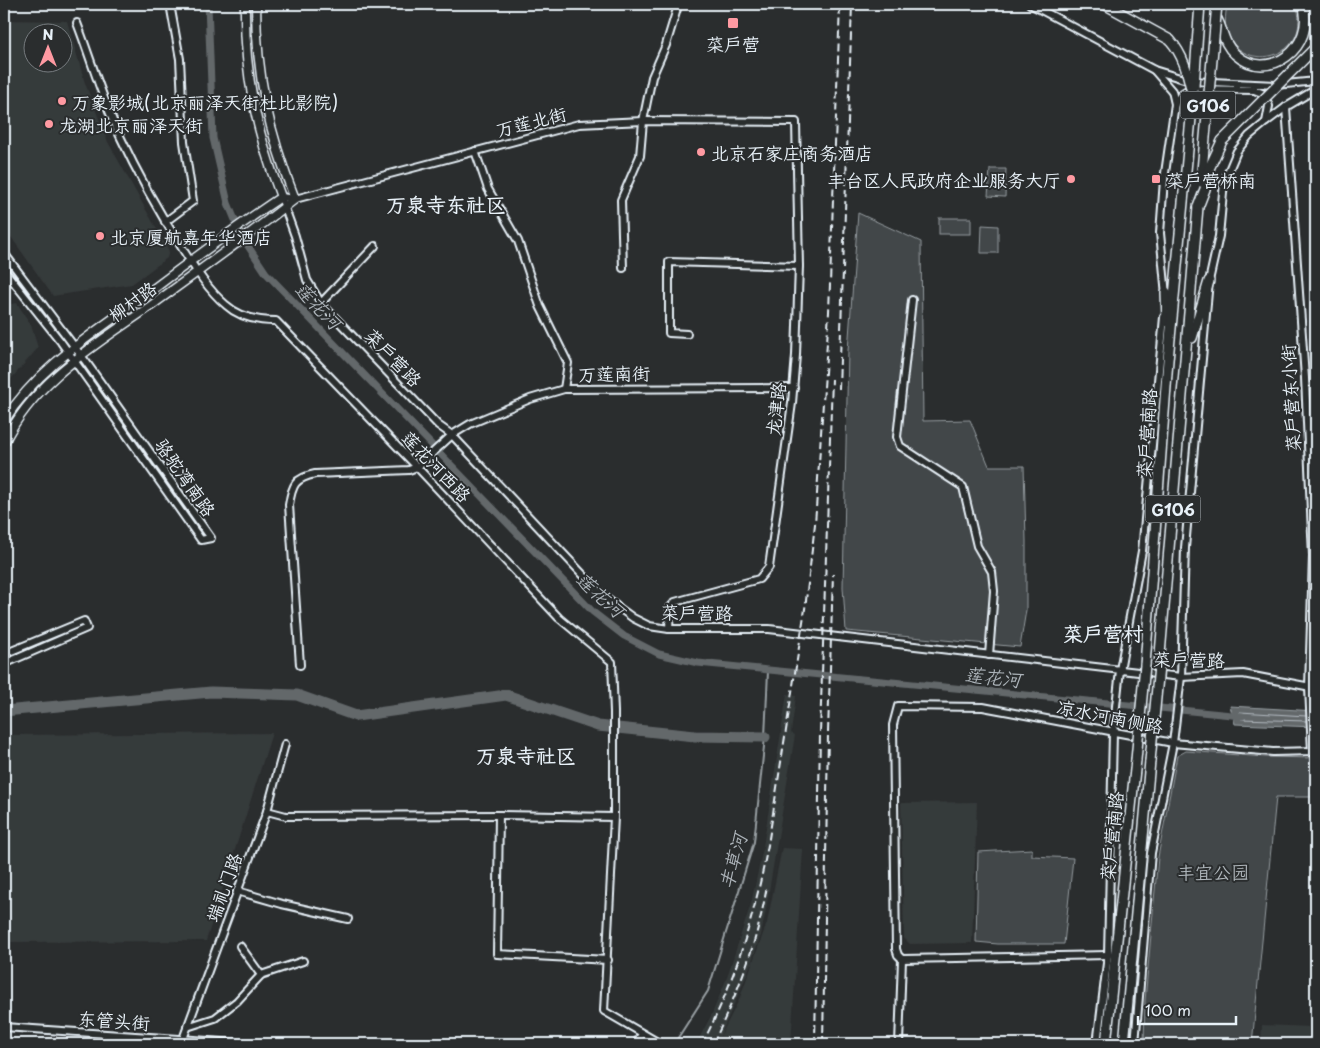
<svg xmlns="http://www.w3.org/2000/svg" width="1320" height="1048" viewBox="0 0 1320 1048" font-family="'Playpen Sans','LXGW WenKai TC',sans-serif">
  <rect width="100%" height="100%" fill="#2a2d2e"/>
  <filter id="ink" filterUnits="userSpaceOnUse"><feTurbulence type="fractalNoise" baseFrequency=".02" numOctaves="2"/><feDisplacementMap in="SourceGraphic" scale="10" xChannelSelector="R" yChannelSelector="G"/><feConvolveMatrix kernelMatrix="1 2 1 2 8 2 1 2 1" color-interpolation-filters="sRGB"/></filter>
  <g filter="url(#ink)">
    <g fill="#363a3b" fill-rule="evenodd">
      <path d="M4,20L67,21L85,83L108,142L169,251L167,258L132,284L53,296L4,227ZM32,32H62V62H32Z"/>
      <path d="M17,303L31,325L38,348L4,387V305Z"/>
      <path d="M787,694L796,696L791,733L795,735L766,909L761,935L747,974L719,1039L739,1000L767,923L782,848L803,849L791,1044H696L712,1014L726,980L751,904L762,853Z"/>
      <path d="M272,733L206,941L4,942V735Z"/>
      <path d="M977,802L972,943L910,944L904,938L901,803Z"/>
      <path d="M1262,1025L1312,1027V1044H1261Z"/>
    </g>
    <g fill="#424648" stroke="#959ca0">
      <path d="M1227,4H1296C1314,59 1241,76 1227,31C1224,23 1226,12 1227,4Z"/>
      <path d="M990,169H1006L1005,197L988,196Z"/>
      <path d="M858,213L921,242L923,421L970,420L989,466H1024L1026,541V610L1020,647L846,631L843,587L848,351Z"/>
      <rect x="939" y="218" width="32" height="16"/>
      <path d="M982,225L998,226V253H981Z"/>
      <path d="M1186,751L1265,757L1316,758V797H1276L1252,1044H1144L1145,1001L1158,857L1177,756Z"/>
      <path d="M1032,849V856L1073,858L1064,944H998L976,942L978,852Z"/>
    </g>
    <path fill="#63686b" stroke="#989fa3" d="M1230,706L1316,711V727L1235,724Z"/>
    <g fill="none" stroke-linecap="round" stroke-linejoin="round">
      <path stroke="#b3bac0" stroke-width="1" d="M1306,716L1240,712L1238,714L1241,719L1306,721"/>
      <path stroke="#989fa3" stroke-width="2" d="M674,1044L708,991L754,842L765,737L768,671"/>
      <path stroke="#63686b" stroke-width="7" d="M208,4L213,138L228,203L242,237L266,273L593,612L624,636L659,654L698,663L1242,716"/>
      <path stroke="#63686b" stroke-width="11" d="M4,711L211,692L297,695L356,716L506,695L598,726L695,736L765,737"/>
      <defs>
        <g id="minor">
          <path d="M1030,4L1154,70L1190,81L1276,85L1316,81"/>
          <path d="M77,23C91,59 102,99 119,134C137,173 158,211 182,248C194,267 208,290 226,305C239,317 259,321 276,321L417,467L559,618L612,662L614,712V817L604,1011L661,1044"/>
          <path d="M1154,70L1172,91L1175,104L1164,180L1160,233L1166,295"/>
          <path d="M1175,104L1181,94L1189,89L1254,90L1262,93L1269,106L1266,122"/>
          <path d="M1286,107L1305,378L1313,556L1309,687L1312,752"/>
          <path d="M475,151L488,189L518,241L540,306L568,363L564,389"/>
          <path d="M281,197L295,236L307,280L321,303L438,425L452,435L603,596L633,618L649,626L669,629H769L1181,677L1243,674L1316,688"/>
          <path d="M281,197L295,199L579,124L643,121L796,122L799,266L796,355L792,403L769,567L759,579L675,602L670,608L669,629"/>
          <path d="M165,222L193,201L184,142L180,59L170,4"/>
          <path d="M4,253L86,362L211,538L201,540L61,342L4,270"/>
          <path d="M623,268L621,200L640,156L643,121L652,77L666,45L677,9L676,4"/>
          <path d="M912,300L897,437L900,446L963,487L977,546L992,572L994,591L989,655"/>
          <path d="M321,303L375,246"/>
          <path d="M687,334L669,333V262L799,266"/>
          <path d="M4,654L84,621L87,628L4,664"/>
          <path d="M300,665L289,505C292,485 295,478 315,474L409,470L417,467L452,435L470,424L530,399L564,389L794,388"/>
          <path d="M267,811L286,816L499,815L614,817"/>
          <path d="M499,815L497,954L608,960"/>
          <path d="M237,891L282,904L348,919"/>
          <path d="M240,946L261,975"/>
          <path d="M902,959L1108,955"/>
          <path d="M4,1027L252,1044"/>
          <path d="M187,1027L215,1018L237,1001L261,975L303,961"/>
          <path d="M183,1039L267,811L285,744"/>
          <path d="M636,1044L642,1034"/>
          <path d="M899,1044L902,959L898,955L896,949L893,725L898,706L983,707L1173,743L1273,752L1316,751"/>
          <path d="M1097,1044L1108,955L1113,733L1120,670L1142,551L1164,317"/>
          <path d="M1135,1044L1151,853L1173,743L1181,677L1185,548L1209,281L1219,236L1224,182L1237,151L1249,136L1266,122L1286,107L1316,89"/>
        </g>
        <g id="major">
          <path d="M4,421C36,370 88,337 136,302C184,266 231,230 281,197C256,132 244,73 245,4"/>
          <path d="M4,443C34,380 97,344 152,305C200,270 248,236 295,199C269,133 256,76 256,4"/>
        </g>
        <g id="highway">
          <path d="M1216,17C1223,29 1223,44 1235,54C1268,84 1317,47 1303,4"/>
          <path d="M1166,292L1167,321"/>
          <path d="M1192,338L1209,281"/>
          <path d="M1145,665L1168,360L1193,97"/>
          <path d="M1159,666L1198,207"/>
          <path d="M1106,1044L1136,760"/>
          <path d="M1124,1044L1150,761"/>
        </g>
      </defs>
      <use href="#minor" stroke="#e8f1f8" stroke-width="10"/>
      <use href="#major" stroke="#e8f1f8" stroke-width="11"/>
      <use href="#highway" stroke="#e8f1f8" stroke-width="12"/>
      <use href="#minor" stroke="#2a2d2e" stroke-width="6"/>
      <use href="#major" stroke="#2a2d2e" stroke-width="8"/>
      <use href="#highway" stroke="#2a2d2e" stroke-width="9"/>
      <g stroke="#e8f1f8" stroke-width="2" stroke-dasharray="8 4" stroke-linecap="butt">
        <path d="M839,389L852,4"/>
        <path d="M702,1044C735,982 755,914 768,845L805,609L815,524L829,312L840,4"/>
        <path d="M713,1044C738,991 757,945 767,886"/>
        <path d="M815,1044L820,733L832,379"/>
        <path d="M823,1044L828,733L833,574"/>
      </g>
      <defs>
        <g id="highway-bridge">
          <path d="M1104,4L1170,40C1185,57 1188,76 1193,97"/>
          <path d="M1194,86L1200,4"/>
          <path d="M1201,182L1217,4"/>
          <path d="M1198,207L1205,189L1208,171L1222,141L1316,47"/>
          <path d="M1136,760L1145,665"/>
          <path d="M1150,761L1159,666"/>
        </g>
      </defs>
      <use href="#highway-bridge" stroke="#e8f1f8" stroke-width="12" stroke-linecap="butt"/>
      <use href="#highway-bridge" stroke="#2a2d2e" stroke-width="9"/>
    </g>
  </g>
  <g fill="#ff9aa2" stroke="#2a2d2e" stroke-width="2">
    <rect x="727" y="17" width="12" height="12" rx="2.5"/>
    <circle cx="62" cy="101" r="5"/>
    <circle cx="49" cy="124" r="5"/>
    <circle cx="701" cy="152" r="5"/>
    <circle cx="1071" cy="179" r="5"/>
    <rect x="1151" y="174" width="10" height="10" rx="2.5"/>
    <circle cx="100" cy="236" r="5"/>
  </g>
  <g text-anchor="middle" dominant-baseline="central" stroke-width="4" stroke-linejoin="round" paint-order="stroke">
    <g fill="#2a2d2e" stroke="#afb6bb" stroke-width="1">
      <rect x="1180.5" y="91.5" width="55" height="27" rx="4"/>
      <rect x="1145.5" y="495.5" width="55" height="27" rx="4"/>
    </g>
    <g font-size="16" font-weight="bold" fill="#e8f1f8">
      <text x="1208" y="105">G106</text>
      <text x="1173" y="509">G106</text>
    </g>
    <g font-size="18" fill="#e8f1f8" stroke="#2a2d2e" text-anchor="start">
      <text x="733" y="43" text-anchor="middle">菜户营</text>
      <text x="72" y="101">万象影城(北京丽泽天街杜比影院)</text>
      <text x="59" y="124">龙湖北京丽泽天街</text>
      <text x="711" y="152">北京石家庄商务酒店</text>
      <text x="1061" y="179" text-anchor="end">丰台区人民政府企业服务大厅</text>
      <text x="1166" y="179">菜户营桥南</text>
      <text x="110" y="236">北京厦航嘉年华酒店</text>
    </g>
    <g font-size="18" fill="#e8f1f8" stroke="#2a2d2e">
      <text transform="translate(531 121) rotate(-14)">万莲北街</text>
      <text transform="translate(132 301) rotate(-36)">柳村路</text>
      <text transform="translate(394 357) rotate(46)">菜户营路</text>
      <text transform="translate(614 373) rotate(-1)">万莲南街</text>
      <text transform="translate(1290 398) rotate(-93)">菜户营东小街</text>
      <text transform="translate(775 409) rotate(-83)">龙津路</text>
      <text transform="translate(1146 433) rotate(-86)">菜户营南路</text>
      <text transform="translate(437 466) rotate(46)">莲花河西路</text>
      <text transform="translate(186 477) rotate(55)">骆驼湾南路</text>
      <text transform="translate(697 612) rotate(1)">菜户营路</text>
      <text transform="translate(1189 659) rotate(1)">菜户营路</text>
      <text transform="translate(1110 716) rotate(11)">凉水河南侧路</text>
      <text transform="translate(1111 836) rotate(-84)">菜户营南路</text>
      <text transform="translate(223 887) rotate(-70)">端礼门路</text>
      <text transform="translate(114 1020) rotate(4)">东管头街</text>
    </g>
    <g font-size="18" fill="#aeb5ba" stroke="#2a2d2e">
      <text x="1213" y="871">丰宜公园</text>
    </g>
    <g font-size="19" font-style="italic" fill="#acb3b9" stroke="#2a2d2e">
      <text transform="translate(319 305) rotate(46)">莲花河</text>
      <text transform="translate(601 594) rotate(42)">莲花河</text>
      <text transform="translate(993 676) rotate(6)">莲花河</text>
      <text transform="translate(732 861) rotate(-75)">丰草河</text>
    </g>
    <g font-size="20" font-weight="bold" fill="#e8f1f8" stroke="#2a2d2e">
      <text x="446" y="204">万泉寺东社区</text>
      <text x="1103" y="633">菜户营村</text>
      <text x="526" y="755">万泉寺社区</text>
    </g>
  </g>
  <rect width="1320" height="1048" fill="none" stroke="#2a2d2e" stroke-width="20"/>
  <rect x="10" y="10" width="1300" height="1028" fill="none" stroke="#e8f1f8" stroke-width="2" filter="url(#ink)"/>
  <g transform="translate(48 48)"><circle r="24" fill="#2a2d2e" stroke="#767b7f"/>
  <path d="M0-4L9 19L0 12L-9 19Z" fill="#ff9aa2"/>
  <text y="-8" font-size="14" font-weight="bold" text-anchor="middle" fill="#e8f1f8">N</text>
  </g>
  <path d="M1138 1016v8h98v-8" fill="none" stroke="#e8f1f8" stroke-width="2.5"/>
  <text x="1145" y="1016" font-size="15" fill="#e8f1f8" stroke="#2a2d2e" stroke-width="4" paint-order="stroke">100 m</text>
</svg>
